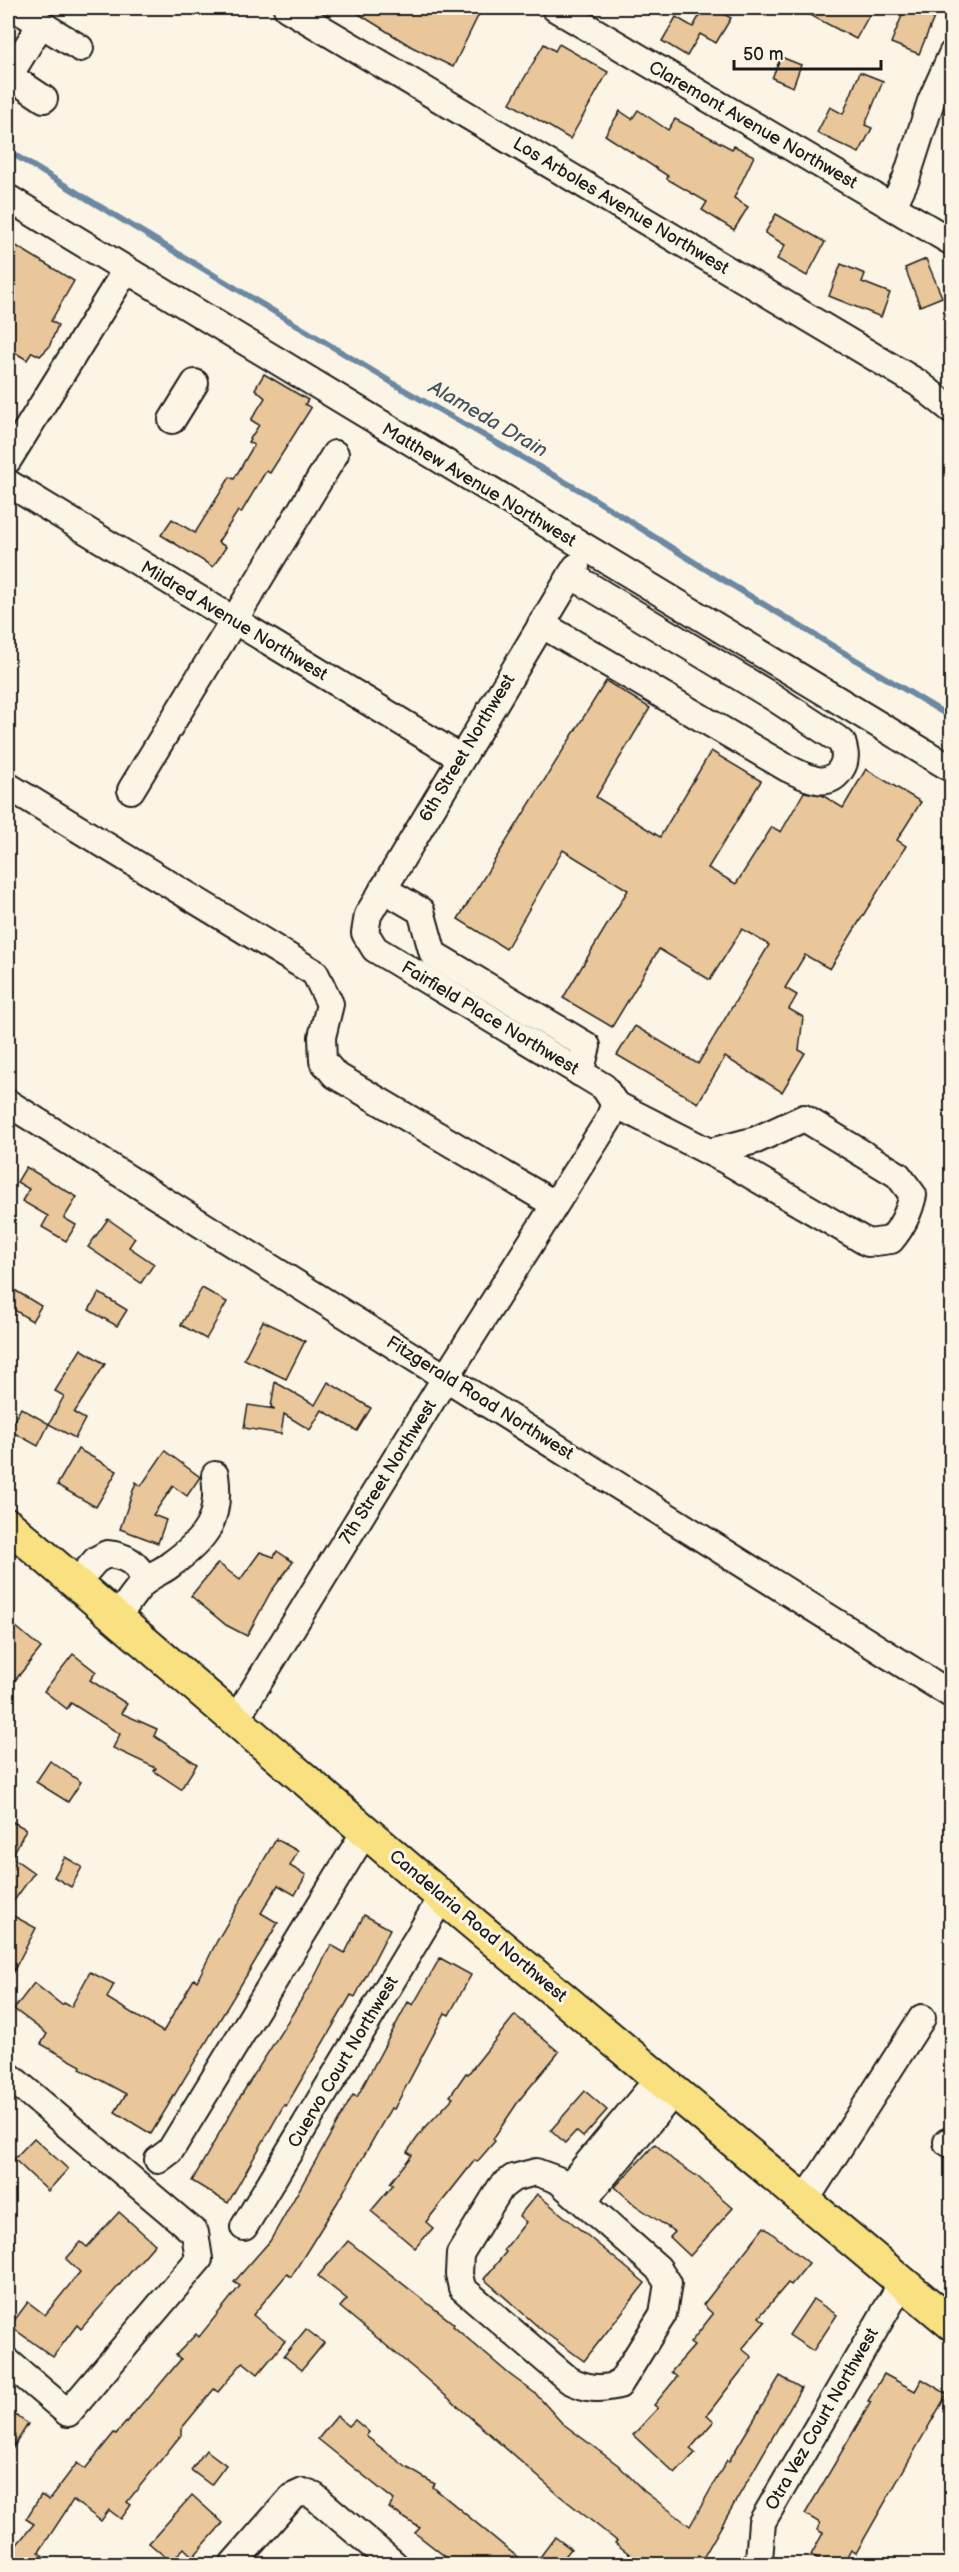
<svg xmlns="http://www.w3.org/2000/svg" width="959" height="2572" viewBox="0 0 959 2572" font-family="'Balsamiq Sans',sans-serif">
  <rect width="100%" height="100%" fill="#fcf5e5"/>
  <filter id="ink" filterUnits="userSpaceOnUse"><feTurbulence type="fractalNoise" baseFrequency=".0167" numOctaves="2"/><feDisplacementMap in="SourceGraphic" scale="12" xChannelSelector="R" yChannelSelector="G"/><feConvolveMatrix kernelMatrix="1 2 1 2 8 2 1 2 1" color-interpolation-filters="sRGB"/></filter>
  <g filter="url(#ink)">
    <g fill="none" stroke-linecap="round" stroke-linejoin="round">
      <path stroke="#6c89a3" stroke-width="6" d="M8,151L401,388L588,495L702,567L952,718"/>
    </g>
    <g fill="#e9c79a" stroke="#1c1c1c" stroke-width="1.5">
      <path d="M349,8H482L453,67L412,47Z"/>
      <path d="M704,8H713L731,18L716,43L700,34L687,56L662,41L676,17L693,27Z"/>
      <path d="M797,8H873L856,39Z"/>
      <path d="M905,8H938L919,54L891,43Z"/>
      <path d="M544,44L555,51L559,44L608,72L570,139L510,103Z"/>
      <path d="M781,57L801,65L793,87L772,78Z"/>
      <path d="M860,72L883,81L865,125L872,128L859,153L817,133L830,107L843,114Z"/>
      <path d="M638,110L668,130L675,119L732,149L734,146L754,156L734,198L748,207L734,230L702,210L707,202L667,179L668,176L605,135L620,111L632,119Z"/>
      <path d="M776,214L825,242L807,276L777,259L785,245L765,233Z"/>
      <path d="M8,241L74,281L51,321L58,325L49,347L40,356L32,352L27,360L8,348Z"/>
      <path d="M926,259L942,297L920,306L905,268Z"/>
      <path d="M841,264L865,274L862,282L890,293L881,317L829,296Z"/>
      <path d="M264,374L308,400L305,404L311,408L270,473L266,471L241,513L238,511L218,542L226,547L213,567L161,535L172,519L195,533L230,477L234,479L254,445L248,442L259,425L251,420L265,398L255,389Z"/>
      <path d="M606,681L650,708L596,797L660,837L711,751L761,781L708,868L736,884L772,827L781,832L804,792L822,795L843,808L866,769L921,802L897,840L906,846L830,969L805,955L785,988L797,995L789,1009L803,1017L799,1050L805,1053L782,1092L725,1057L698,1103L617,1055L635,1026L698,1064L769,945L742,929L710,980L659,949L612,1027L563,998L628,890L563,850L506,949L458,919Z"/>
      <path d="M26,1167L77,1197L64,1218L76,1225L66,1241L42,1227L48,1216L22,1201L29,1189L17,1182Z"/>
      <path d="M108,1219L135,1238L129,1247L154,1264L141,1283L88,1247Z"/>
      <path d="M8,1286L41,1306L32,1321L8,1306Z"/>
      <path d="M202,1288L227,1302L206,1339L181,1325Z"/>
      <path d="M99,1293L127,1310L117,1326L89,1310Z"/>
      <path d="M263,1321L305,1341L286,1379L244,1359Z"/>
      <path d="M81,1349L105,1364L74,1413L85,1419L75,1438L49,1424L38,1446L9,1430L21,1408L49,1424L64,1396L55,1391Z"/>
      <path d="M275,1382L315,1405L328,1382L371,1408L357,1431L322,1410L310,1430L284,1414L281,1434L244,1428L248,1405L275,1409L271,1407Z"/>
      <path d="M78,1449L117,1471L96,1507L57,1485Z"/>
      <path d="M165,1451L200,1477L187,1496L173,1486L153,1515L166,1520L158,1543L120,1529L136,1482L141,1486Z"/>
      <path d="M277,1551L293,1562L270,1593L247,1636L226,1625L191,1596L218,1563L240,1580L260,1552L274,1557Z"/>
      <path d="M8,1620L41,1648L8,1689Z"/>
      <path d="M73,1654L96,1672L90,1680L127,1704L121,1713L157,1729L154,1736L197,1764L181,1789L154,1771L156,1768L113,1748L120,1734L71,1703L67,1709L44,1691Z"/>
      <path d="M50,1761L81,1782L68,1802L36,1782Z"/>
      <path d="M13,1822L26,1829L12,1857L34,1873L8,1909V1833Z"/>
      <path d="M276,1839L298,1851L290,1866L306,1875L295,1895L278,1885L261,1913L278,1923L151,2134L115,2112L126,2094L80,2069L81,2066L41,2044L47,2034L14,2009L34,1983L62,2005L64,2003L71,2007L90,1972L114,1984L107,1998L163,2032L194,1979L197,1981L217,1941Z"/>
      <path d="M65,1857L82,1867L71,1887L54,1877Z"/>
      <path d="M8,1913L36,1928L8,1982Z"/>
      <path d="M364,1915L390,1929L355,1997L351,1995L286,2106L284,2105L228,2203L192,2181L240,2097L310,1986L331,1945L345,1953Z"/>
      <path d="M440,1958L471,1975L449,2015L445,2013L394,2109L391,2108L337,2203L291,2277L287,2274L253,2315L285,2341L258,2374L243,2362L218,2392L214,2389L181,2429V2435L127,2502L131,2505L121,2519L109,2510L101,2521L73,2500L39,2552L53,2565H8V2555L34,2524L26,2519L41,2495L49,2500L77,2463L85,2469L114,2433L116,2434L146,2399L147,2400L181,2359L176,2355L196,2334L199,2337L240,2286L234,2282L270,2241L353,2095L357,2097L408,2002L413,2005Z"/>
      <path d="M515,2015L559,2052L520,2099L493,2139L495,2141L477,2162L475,2160L426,2222L433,2228L415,2248L371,2211L393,2185L390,2183L412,2155L407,2152L423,2130L453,2098L450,2096L466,2073L468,2074Z"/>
      <path d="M585,2091L607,2110L583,2137L576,2131L565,2143L551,2130Z"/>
      <path d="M34,2138L68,2169L48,2191L14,2159Z"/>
      <path d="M655,2144L673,2160L698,2177L733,2208L690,2256L670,2237L675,2232L635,2205L615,2187Z"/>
      <path d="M537,2194L645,2283L584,2361L543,2331L484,2279L506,2252L504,2250L526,2222L519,2216Z"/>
      <path d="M119,2212L155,2244L81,2329L77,2325L53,2357L10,2326L28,2302L45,2315L80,2272L66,2259L81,2242L87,2247Z"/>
      <path d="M764,2227L809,2263L791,2285L788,2283L759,2317L765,2322L742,2349L752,2357L707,2415L714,2421L690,2449L695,2453L675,2474L633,2435L658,2408L654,2405L677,2377L671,2372L694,2346L690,2343L713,2314L703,2305Z"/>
      <path d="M348,2241L454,2324L453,2326L509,2374L536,2394L562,2423L618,2465L644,2491L690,2526L727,2460L729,2461L780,2376L801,2388L703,2558L698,2555L692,2565H644L615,2543L617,2541L560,2496L423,2376L340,2307L347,2299L318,2276Z"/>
      <path d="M813,2299L837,2315L813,2351L789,2335Z"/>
      <path d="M306,2329L324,2343L302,2370L284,2356Z"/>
      <path d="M884,2374L915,2391L922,2379L947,2394L856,2553L851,2550L843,2565H819L821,2560L811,2555L823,2533L817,2530L820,2523L805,2514L871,2402L868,2401Z"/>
      <path d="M8,2410L28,2424L8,2456Z"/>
      <path d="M337,2416L349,2426L355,2420L369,2432L366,2436L406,2467L435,2484L433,2487L527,2565H456L415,2533L420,2528L389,2508L394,2500L318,2439Z"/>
      <path d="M206,2450L226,2465L211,2485L191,2470Z"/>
      <path d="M192,2495L223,2523L193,2557L184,2548L171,2562L149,2543Z"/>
      <path d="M555,2537L571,2549L558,2565H534Z"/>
    </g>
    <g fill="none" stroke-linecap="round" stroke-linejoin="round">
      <defs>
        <g id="minor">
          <path d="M287,8L918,383L952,410"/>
          <path d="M555,8L952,242"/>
          <path d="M41,24L80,48"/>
          <path d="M8,75L44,99"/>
          <path d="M9,76L41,24L15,8"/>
          <path d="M8,198L952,769"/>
          <path d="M893,206L906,179L931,101L952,54"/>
          <path d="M172,420L195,383"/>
          <path d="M8,460L126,270"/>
          <path d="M8,483L461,758"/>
          <path d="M576,567L368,915L365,933L375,949L604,1087L615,1104L727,1161L868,1243L891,1240C903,1226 909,1213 913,1195L898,1175L804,1118L756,1140L710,1152"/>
          <path d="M541,624L787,768C805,776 827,791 841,769C847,760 845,752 842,742L773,697L571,575"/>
          <path d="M8,786L315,973L330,1004L322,1037L323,1061L335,1075L554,1204"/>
          <path d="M131,790L335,454"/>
          <path d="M383,889L421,911L433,954L587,1046L580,1073"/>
          <path d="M8,1103L952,1695"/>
          <path d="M76,1583L96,1560L107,1554C128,1556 136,1563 146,1581"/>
          <path d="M117,1617C126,1606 135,1590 146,1580C153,1574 163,1571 170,1565C206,1539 221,1520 215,1475"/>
          <path d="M236,1719L446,1377L608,1121L615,1104"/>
          <path d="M8,2075L195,2233L199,2259L68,2413L8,2362"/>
          <path d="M947,2142L952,2145"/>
          <path d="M158,2160L170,2151L366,1830"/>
          <path d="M536,2172L558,2180L658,2268L668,2283L663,2314L619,2385C599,2390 587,2389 569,2380L462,2288L459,2274L460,2254L501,2187L513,2178Z"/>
          <path d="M567,2188L659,2078"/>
          <path d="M583,2201L675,2091"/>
          <path d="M805,2201L922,2018"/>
          <path d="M244,2227L442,1897"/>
          <path d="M759,2560L762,2522L902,2283"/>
          <path d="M233,2564L292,2497L303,2492L314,2496L394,2564"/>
        </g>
        <path id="major" d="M8,1525L442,1897L952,2324"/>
      </defs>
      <use href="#minor" stroke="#1c1c1c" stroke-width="30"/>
      <use href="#major" stroke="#1c1c1c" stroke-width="36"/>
      <use href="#minor" stroke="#fcf5e5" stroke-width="26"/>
      <use href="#major" stroke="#f9e181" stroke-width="32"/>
    </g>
  </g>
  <g text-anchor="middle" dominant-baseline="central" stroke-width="6" stroke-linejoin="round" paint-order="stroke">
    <g font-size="18" fill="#1c1c1c" stroke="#fcf5e5">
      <text transform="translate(753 125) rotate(30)">Claremont Avenue Northwest</text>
      <text transform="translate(621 206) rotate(31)">Los Arboles Avenue Northwest</text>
      <text transform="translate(479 485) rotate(31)">Matthew Avenue Northwest</text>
      <text transform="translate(234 621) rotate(31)">Mildred Avenue Northwest</text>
      <text transform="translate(467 748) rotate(-59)">6th Street Northwest</text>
      <text transform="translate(490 1018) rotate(31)">Fairfield Place Northwest</text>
      <text transform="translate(480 1398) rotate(32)">Fitzgerald Road Northwest</text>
      <text transform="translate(388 1472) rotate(-58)">7th Street Northwest</text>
      <text transform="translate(478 1926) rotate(40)">Candelaria Road Northwest</text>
      <text transform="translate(343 2062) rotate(-59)">Cuervo Court Northwest</text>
      <text transform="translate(822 2419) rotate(-60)">Otra Vez Court Northwest</text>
    </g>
    <g font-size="20" font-style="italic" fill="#445360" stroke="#fcf5e5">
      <text transform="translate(488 419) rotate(30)">Alameda Drain</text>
    </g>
  </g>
  <rect width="959" height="2572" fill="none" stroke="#fcf5e5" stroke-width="30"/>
  <rect x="15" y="15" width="929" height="2542" fill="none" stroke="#1c1c1c" stroke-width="2" filter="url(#ink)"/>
  <path d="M734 60v9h147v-9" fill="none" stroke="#1c1c1c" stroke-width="3"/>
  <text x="743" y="60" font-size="18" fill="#1c1c1c" stroke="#fcf5e5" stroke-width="4.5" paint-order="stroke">50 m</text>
</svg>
